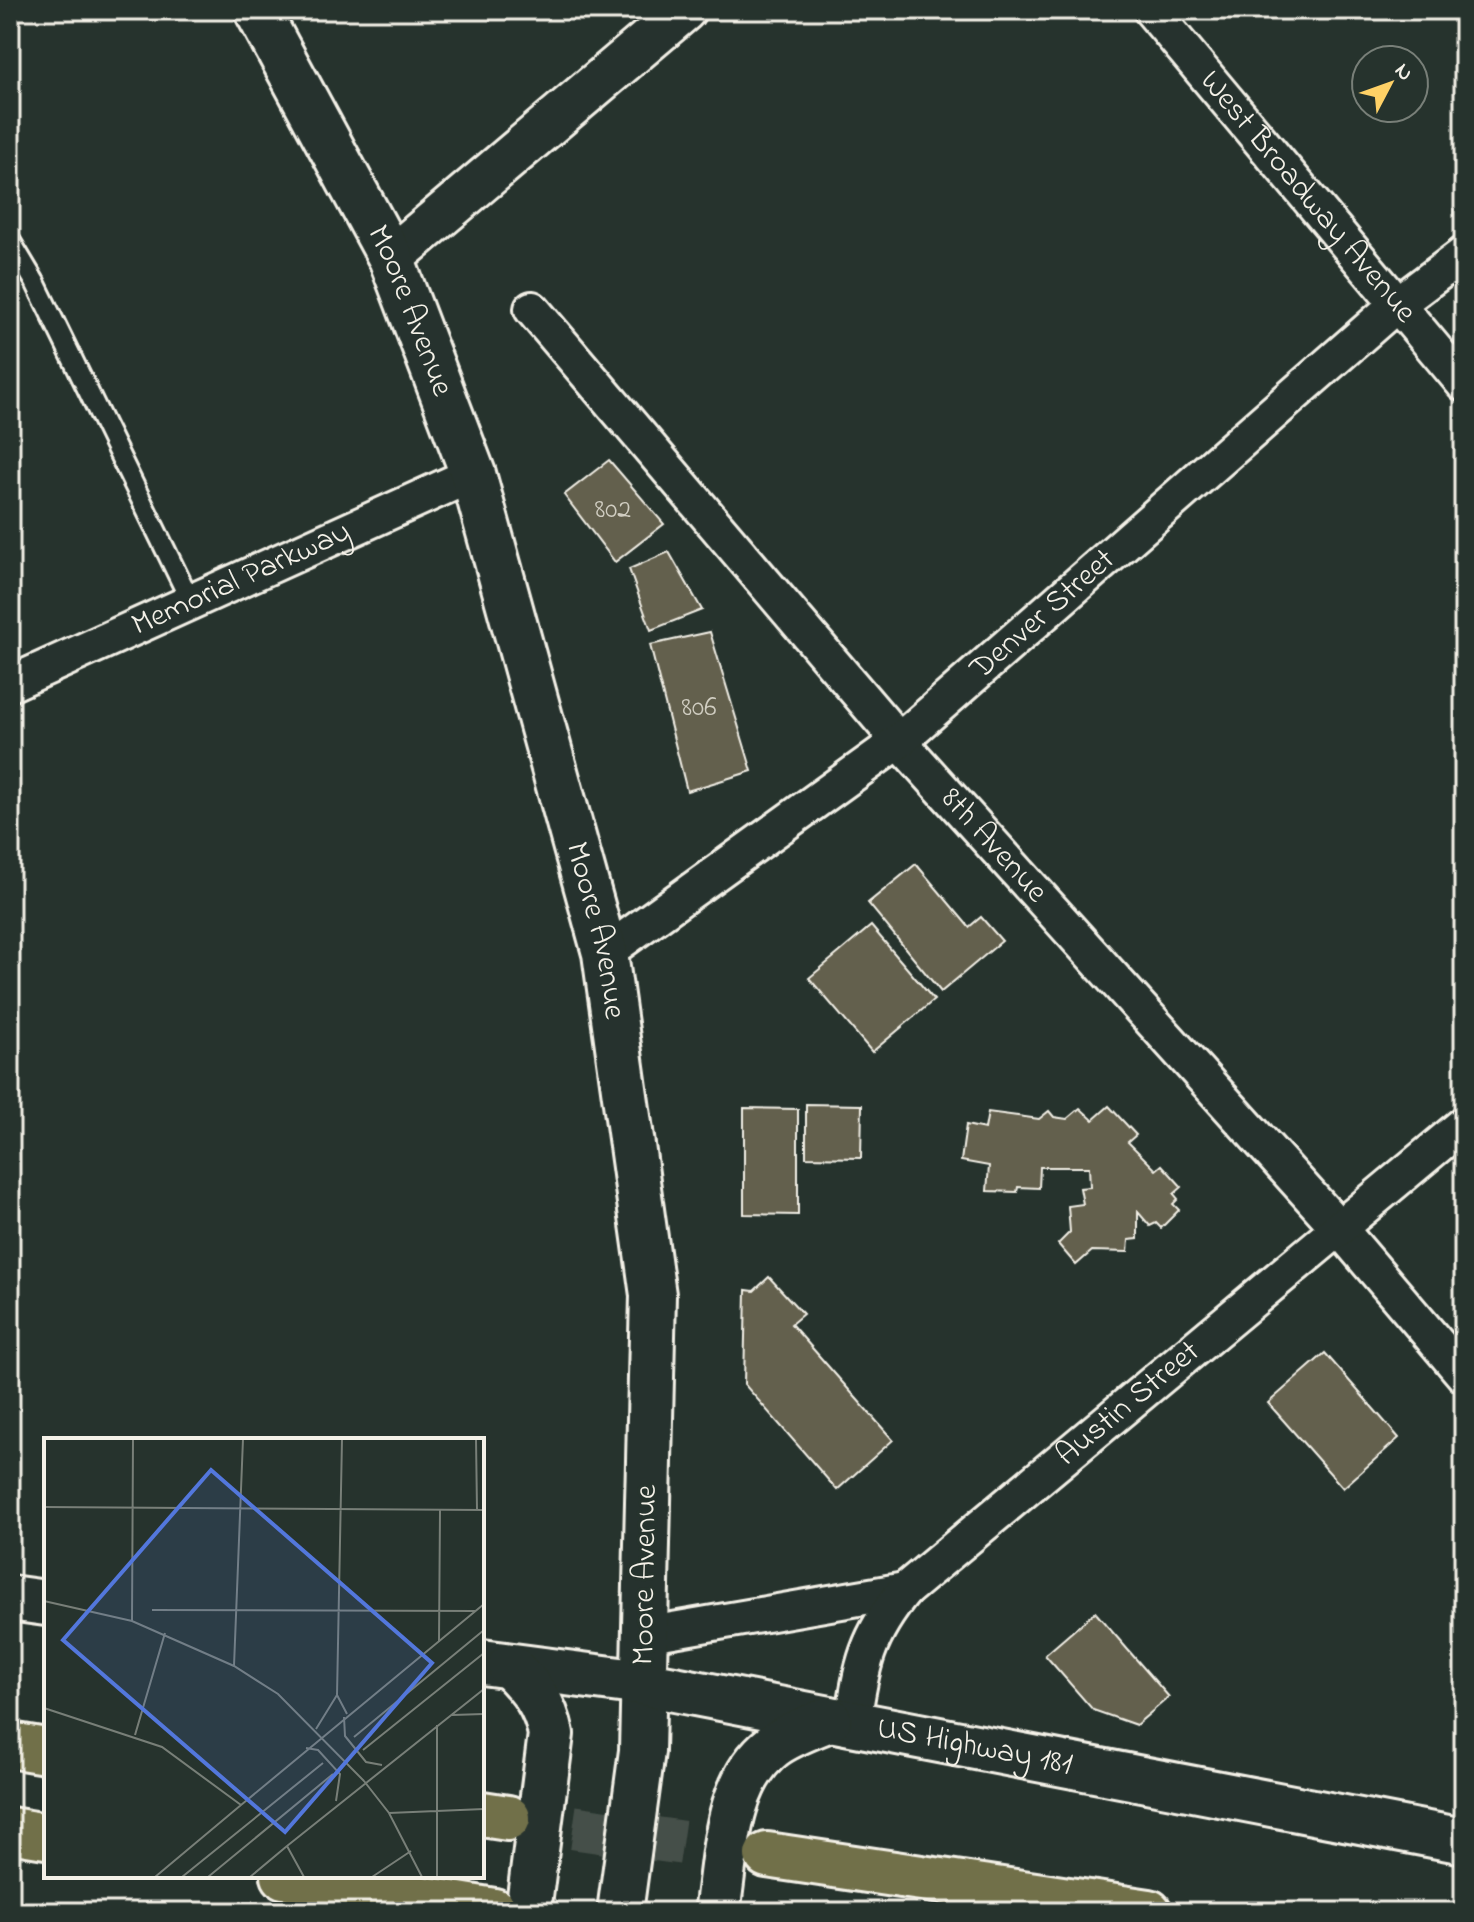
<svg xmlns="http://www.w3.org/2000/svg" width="1474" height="1922" viewBox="0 0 1474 1922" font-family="'Indie Flower',sans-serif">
  <rect width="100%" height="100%" fill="#26332d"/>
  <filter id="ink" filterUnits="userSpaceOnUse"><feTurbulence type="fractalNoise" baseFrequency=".0125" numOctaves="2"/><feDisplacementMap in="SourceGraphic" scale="16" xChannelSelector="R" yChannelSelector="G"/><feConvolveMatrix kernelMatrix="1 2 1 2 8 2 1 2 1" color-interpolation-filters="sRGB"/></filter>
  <g filter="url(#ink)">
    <g fill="#64604d" stroke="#f4f1e8" stroke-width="2">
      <path d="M609,460L664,524L615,562L564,495Z"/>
      <path d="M669,552L702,610L651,630L629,569Z"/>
      <path d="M710,632L752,771L687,791L650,645Z"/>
      <path d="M916,864L969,927L981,917L1002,941L941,992L868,903Z"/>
      <path d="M871,926L934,1000L872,1052L809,978Z"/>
      <path d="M806,1104L862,1105L861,1158L806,1157Z"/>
      <path d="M1109,1106L1136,1135L1128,1142L1156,1170L1162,1165L1182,1187L1174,1194L1178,1199L1173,1204L1179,1210L1161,1228L1156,1223L1150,1226L1138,1212V1239L1129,1240L1128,1252L1092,1251L1076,1265L1058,1244L1070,1232L1068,1206L1083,1204L1080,1188L1090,1187L1089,1167H1040L1039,1188L1018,1187L1017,1192L987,1191L989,1166L961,1161L966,1125L985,1129L988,1112L1039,1119L1049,1111L1054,1117L1067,1119L1080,1108L1093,1120Z"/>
      <path d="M744,1108L798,1109V1215L744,1214Z"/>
      <path d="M769,1277L803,1314L791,1324L893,1440L837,1490L744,1384L746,1290L754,1291Z"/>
      <path d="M1325,1353L1399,1438L1343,1488L1268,1403Z"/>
      <path d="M1095,1612L1169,1697L1136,1725L1093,1710L1045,1655Z"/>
    </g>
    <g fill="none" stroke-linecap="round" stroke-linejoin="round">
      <path stroke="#455049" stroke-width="44" stroke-dasharray="44 22" stroke-linecap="butt" d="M508,1818L761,1854"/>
      <defs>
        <path id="service" d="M10,240L35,282L191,602"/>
        <g id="minor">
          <path id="s1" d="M1151,10L1464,384"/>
          <path id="s2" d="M532,309L899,741L1339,1228L1464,1375"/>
          <path id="s3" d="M10,684L473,474"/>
          <path id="s4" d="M605,953L899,741L1396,305L1464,254"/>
          <path d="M644,1635L905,1590"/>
          <path id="s5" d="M853,1723C861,1665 867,1636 905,1590L1464,1124"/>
        </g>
        <path id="tertiary" d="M391,258L684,10"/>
        <g id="secondary">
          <path id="s6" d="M257,10L391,258L473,474L605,953L653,1295L642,1751L620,1912"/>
          <path d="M10,1598L46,1603"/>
          <path id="s7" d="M482,1662L643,1683L1464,1841"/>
          <path d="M510,1666C531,1687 545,1704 551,1734L528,1912"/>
          <path d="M717,1912C726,1857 725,1783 773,1746C789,1734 810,1727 829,1719"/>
        </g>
        <g id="motorway">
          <path d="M10,1745L46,1751"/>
          <path d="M482,1814L508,1818"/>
          <path d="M10,1830L46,1836"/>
          <path d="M767,1855L1149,1912"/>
          <path d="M284,1876L494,1911"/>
        </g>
      </defs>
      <use href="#service" stroke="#f4f1e8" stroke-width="24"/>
      <use href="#minor" stroke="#f4f1e8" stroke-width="40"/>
      <use href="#tertiary" stroke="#f4f1e8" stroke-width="48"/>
      <use href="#secondary" stroke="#f4f1e8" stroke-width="50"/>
      <use href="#motorway" stroke="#f4f1e8" stroke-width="50"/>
      <use href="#service" stroke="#26332d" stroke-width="18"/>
      <use href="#minor" stroke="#26332d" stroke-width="34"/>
      <use href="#tertiary" stroke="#26332d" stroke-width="42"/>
      <use href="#secondary" stroke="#26332d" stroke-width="44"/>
      <use href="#motorway" stroke="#71704a" stroke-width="44"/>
    </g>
  </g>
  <g text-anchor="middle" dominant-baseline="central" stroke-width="6" stroke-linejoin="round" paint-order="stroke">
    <g font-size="28" fill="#d0cdc1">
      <text x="613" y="510">802</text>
      <text x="699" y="708">806</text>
    </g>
    <g font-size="32" fill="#f4f1e8" stroke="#26332d">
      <text stroke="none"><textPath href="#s1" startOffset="244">West Broadway Avenue</textPath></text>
      <text stroke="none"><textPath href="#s6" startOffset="338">Moore Avenue</textPath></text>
      <text stroke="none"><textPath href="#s3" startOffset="254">Memorial Parkway</textPath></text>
      <text stroke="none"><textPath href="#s4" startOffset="554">Denver Street</textPath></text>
      <text stroke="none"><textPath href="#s2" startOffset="708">8th Avenue</textPath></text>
      <text stroke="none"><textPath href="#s6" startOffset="986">Moore Avenue</textPath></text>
      <text stroke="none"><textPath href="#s5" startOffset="436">Austin Street</textPath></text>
      <text transform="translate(646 1575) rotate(-89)">Moore Avenue</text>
      <text stroke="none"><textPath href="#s7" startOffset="500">US Highway 181</textPath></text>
    </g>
  </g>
  <g transform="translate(44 1438)">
    <rect width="440" height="440" fill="#26332d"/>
    <path fill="none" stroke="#787f78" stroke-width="2" d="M298,1L293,257L303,276M432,1L433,72M0,69L440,72M0,163L88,183L190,228L234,256L320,343M108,172L431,173M88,183L89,1M395,204L396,72M190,228L199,1M0,270L118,309L197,367M408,277L440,276M300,279L301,298L322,324L338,327M393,287V439M272,291L293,257M91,297L121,195M310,299L440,192M262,310L274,312L296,336L292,363M319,312L440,215M320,343L345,375L378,439M197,367L440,166M345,375L440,371M243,408L260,439M243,408L440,251M111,439L197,367M138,439L279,325M164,439L289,336M206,439L243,408M328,439L367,413"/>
    <path fill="#5377dc" fill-opacity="0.15" stroke="#5377dc" stroke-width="4" d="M167,32L388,225L241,394L19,202Z"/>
    <rect width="440" height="440" fill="none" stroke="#f4f1e8" stroke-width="4"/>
  </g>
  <rect width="1474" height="1922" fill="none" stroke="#26332d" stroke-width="40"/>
  <rect x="20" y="20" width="1434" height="1882" fill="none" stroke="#f4f1e8" stroke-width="3" filter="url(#ink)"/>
  <g transform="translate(1390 84) rotate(49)"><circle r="38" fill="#26332d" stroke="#787f78" stroke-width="2"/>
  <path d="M0-6L14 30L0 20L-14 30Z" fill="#ffd166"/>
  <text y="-12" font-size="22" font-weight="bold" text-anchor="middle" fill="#f4f1e8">N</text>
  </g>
</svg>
